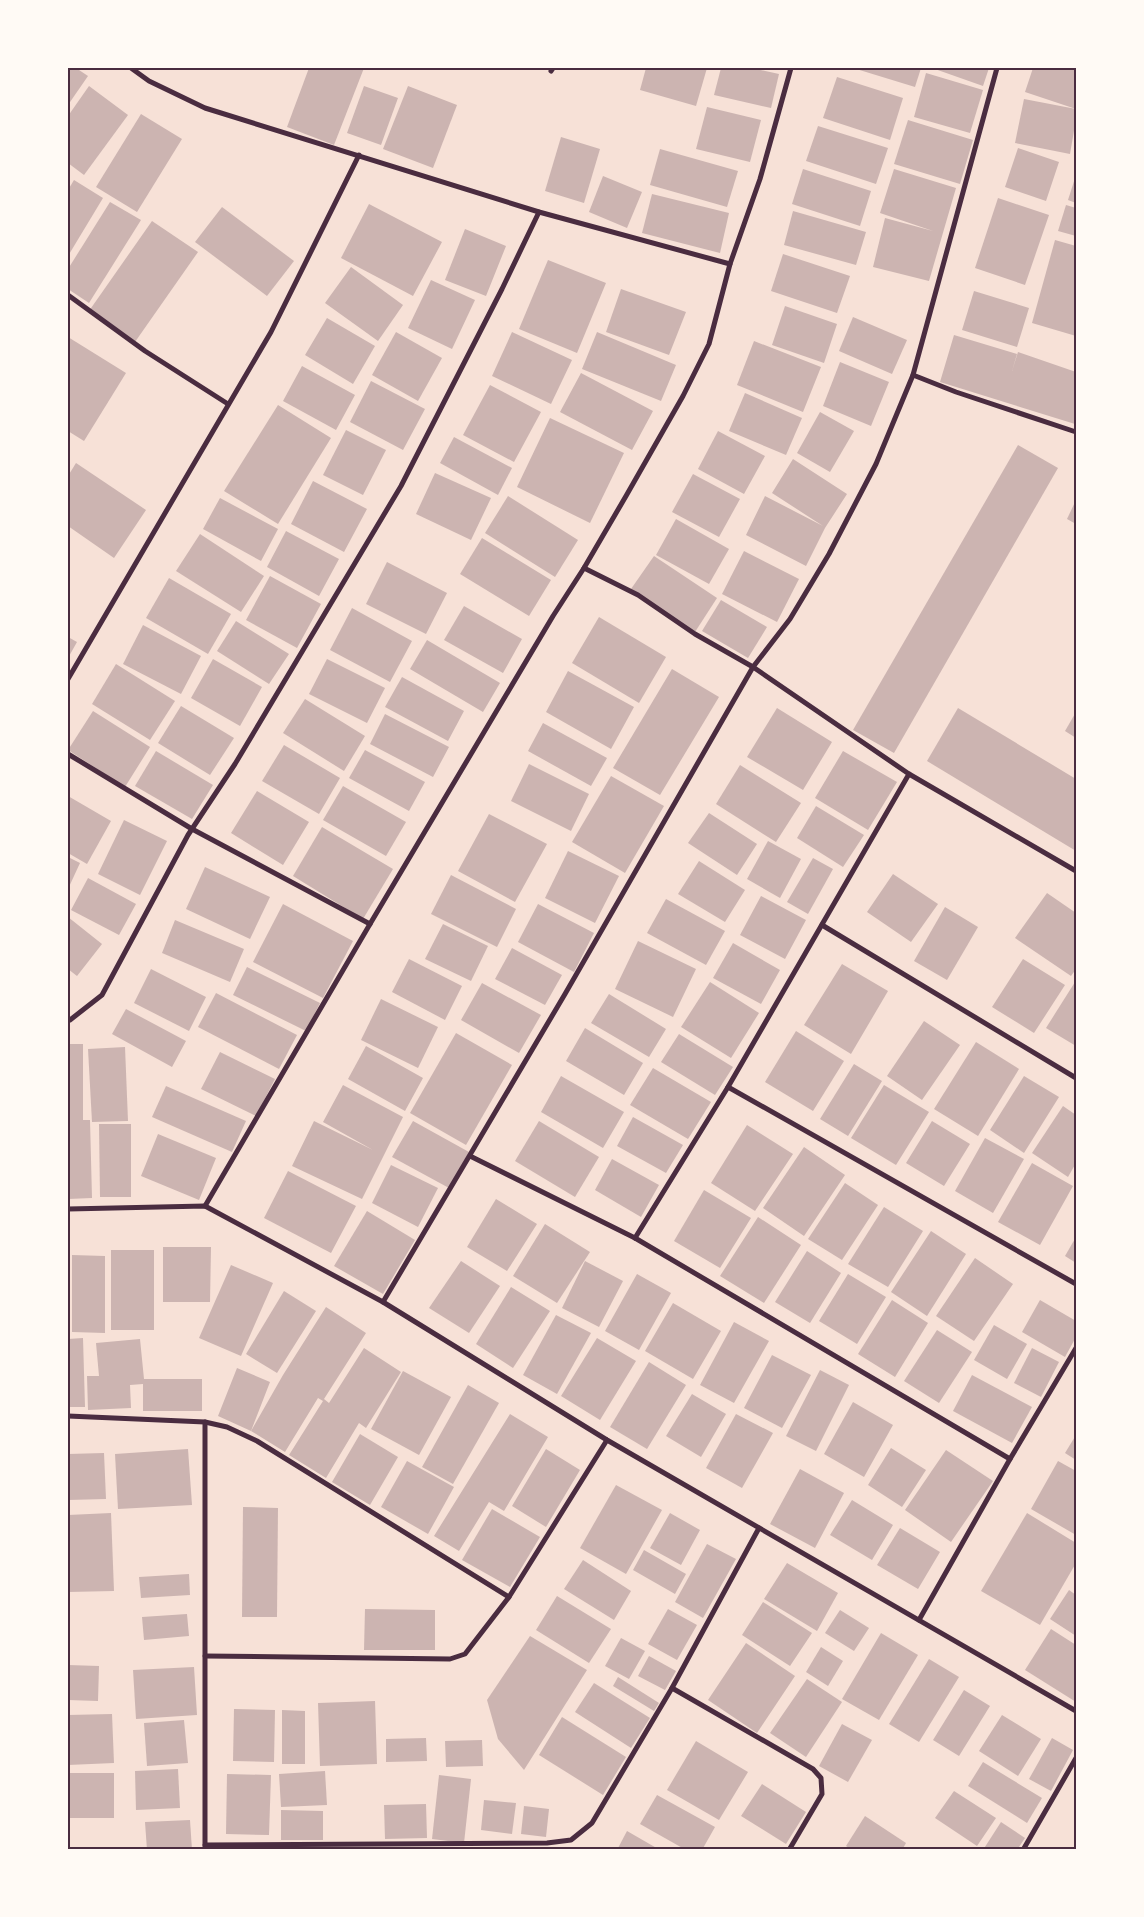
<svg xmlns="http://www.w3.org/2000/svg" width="1144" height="1917" viewBox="0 0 1144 1917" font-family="Cabin,sans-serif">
  <rect width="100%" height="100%" fill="#f7e1d7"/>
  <g fill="#ccb4b1">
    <path d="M68,68H76L88,76L68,105Z"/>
    <path d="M309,68H364L334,145L287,127Z"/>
    <path d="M646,68H707L696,106L640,90Z"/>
    <path d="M721,68H751L779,74L771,108L714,95Z"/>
    <path d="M853,68H921L915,87Z"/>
    <path d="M932,68H989L983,86Z"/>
    <path d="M1033,68H1076V109L1025,92Z"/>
    <path d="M926,73L983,90L970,133L914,117Z"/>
    <path d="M837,77L903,98L890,140L823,118Z"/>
    <path d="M89,86L128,115L84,175L68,163V116Z"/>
    <path d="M364,86L398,98L381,145L347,133Z"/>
    <path d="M408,86L457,105L433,168L383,149Z"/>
    <path d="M1024,99L1076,109V119L1070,154L1015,143Z"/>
    <path d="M707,107L761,120L750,162L696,149Z"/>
    <path d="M141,114L182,139L137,212L96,187Z"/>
    <path d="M908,120L973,140L960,184L894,164Z"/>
    <path d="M818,126L888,148L876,184L806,161Z"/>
    <path d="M561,137L600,149L584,203L545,191Z"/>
    <path d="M1018,148L1059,162L1046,201L1005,187Z"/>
    <path d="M660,149L738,171L727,207L650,185Z"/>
    <path d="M803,169L871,191L860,226L792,204Z"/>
    <path d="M894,169L956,188L929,281L873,267L885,218L933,231L880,213Z"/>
    <path d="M1076,175V203L1068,200Z"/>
    <path d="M603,176L642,192L627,228L589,212Z"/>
    <path d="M74,180L103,198L68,256V190Z"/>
    <path d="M652,194L729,213L720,253L642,233Z"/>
    <path d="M998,198L1049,215L1025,285L975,268Z"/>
    <path d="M110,202L141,220L89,303L68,289V269Z"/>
    <path d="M369,204L442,242L413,296L341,258Z"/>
    <path d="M1066,205L1076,208V236L1058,231Z"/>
    <path d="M222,207L294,261L267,296L195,242Z"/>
    <path d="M793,211L866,232L856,265L784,245Z"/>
    <path d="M152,221L198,252L135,342L89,311Z"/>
    <path d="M465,229L506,246L486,296L445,280Z"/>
    <path d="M1055,240L1076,246V336L1032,323Z"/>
    <path d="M783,254L850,276L837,313L771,291Z"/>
    <path d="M548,260L606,283L577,353L519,329Z"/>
    <path d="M351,267L403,305L378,341L325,303Z"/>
    <path d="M431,280L475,300L452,349L408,328Z"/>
    <path d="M621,289L686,312L669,355L606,332Z"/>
    <path d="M974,291L1029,308L1017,347L962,330Z"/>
    <path d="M785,306L837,324L824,363L772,345Z"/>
    <path d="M853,317L907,340L892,374L839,351Z"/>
    <path d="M327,318L375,346L353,384L305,355Z"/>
    <path d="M396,332L442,358L418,401L372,375Z"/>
    <path d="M512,332L572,360L551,404L492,376Z"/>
    <path d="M597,332L676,365L661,401L582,369Z"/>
    <path d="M954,335L1017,354L1012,371L1018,352L1076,372V419L1075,424L940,382Z"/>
    <path d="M68,337L126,373L84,441L68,431Z"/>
    <path d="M754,341L821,367L803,412L737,385Z"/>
    <path d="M840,362L889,382L871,426L823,406Z"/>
    <path d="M302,366L355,395L336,430L283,401Z"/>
    <path d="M581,373L653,411L632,450L560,412Z"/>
    <path d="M371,381L425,409L403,450L350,422Z"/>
    <path d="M490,385L541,412L514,462L463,435Z"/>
    <path d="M745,393L802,418L786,455L729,431Z"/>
    <path d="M278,405L331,438L278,524L224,491Z"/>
    <path d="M820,412L854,431L830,472L797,453Z"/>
    <path d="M550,418L624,453L590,523L517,487Z"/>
    <path d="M346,430L386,450L363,495L323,475Z"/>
    <path d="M718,431L765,456L744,494L698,469Z"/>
    <path d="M454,437L512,468L498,495L440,463Z"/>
    <path d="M1018,445L1058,468L894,753L853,730Z"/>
    <path d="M793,459L847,494L825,528L806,566L746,535L765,496L823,526L772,493Z"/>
    <path d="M76,463L146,510L114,558L68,526V476Z"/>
    <path d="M435,473L491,498L471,540L416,514Z"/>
    <path d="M693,474L740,499L719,537L672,512Z"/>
    <path d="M313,481L367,509L344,552L291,524Z"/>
    <path d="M508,496L578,540L555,577L485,533Z"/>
    <path d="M220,498L278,529L261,561L203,529Z"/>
    <path d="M1076,500V524L1067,519Z"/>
    <path d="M676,519L729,549L709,584L656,555Z"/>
    <path d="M286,531L339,559L319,596L267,567Z"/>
    <path d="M200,534L264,576L241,612L176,571Z"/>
    <path d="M482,538L551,580L529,616L460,574Z"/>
    <path d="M744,551L799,579L777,622L722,594Z"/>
    <path d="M654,556L717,598L695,632L631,589Z"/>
    <path d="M387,562L447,593L426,634L366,604Z"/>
    <path d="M270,576L321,604L297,648L246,620Z"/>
    <path d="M169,578L231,614L208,654L146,618Z"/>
    <path d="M721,600L767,627L748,658L702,631Z"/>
    <path d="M464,606L522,639L503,673L444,640Z"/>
    <path d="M352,608L412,641L390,682L330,650Z"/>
    <path d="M599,617L666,657L639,703L572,663Z"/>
    <path d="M236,621L289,654L269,684L217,651Z"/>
    <path d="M143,625L201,656L181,694L123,664Z"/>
    <path d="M68,637L77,642L68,658Z"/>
    <path d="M427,640L500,683L483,712L410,669Z"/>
    <path d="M213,659L262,687L240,726L191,698Z"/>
    <path d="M327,659L385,688L367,723L309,694Z"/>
    <path d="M116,664L175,701L150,740L92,704Z"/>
    <path d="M672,669L719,697L660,795L613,768Z"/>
    <path d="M568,671L634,707L611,749L546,712Z"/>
    <path d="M402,677L464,711L448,741L385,707Z"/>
    <path d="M305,699L365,736L344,771L283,733Z"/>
    <path d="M181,706L234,738L210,775L158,743Z"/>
    <path d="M777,708L832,742L803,790L747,757Z"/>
    <path d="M958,708L1076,779V851L927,761Z"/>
    <path d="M93,711L150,747L125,787L68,750Z"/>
    <path d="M1076,712V738L1065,731Z"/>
    <path d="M385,714L449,747L433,777L370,744Z"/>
    <path d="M543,723L607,758L591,786L528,751Z"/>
    <path d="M284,745L340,778L319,814L262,781Z"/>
    <path d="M365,750L425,782L409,811L349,778Z"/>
    <path d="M156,751L213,785L192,819L135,786Z"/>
    <path d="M843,751L897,782L868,830L815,798Z"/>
    <path d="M529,764L589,794L571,831L511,801Z"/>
    <path d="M740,765L801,803L776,842L716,804Z"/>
    <path d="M611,776L664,806L625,873L572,842Z"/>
    <path d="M343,786L406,822L386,856L323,820Z"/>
    <path d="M257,791L309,822L283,865L231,833Z"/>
    <path d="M68,796L111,821L87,864L68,853Z"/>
    <path d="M816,806L864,835L843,867L797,838Z"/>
    <path d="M709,813L757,844L737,875L688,843Z"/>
    <path d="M489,814L547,844L515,902L458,871Z"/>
    <path d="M124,820L167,841L140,895L98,874Z"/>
    <path d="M322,827L393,869L363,919L293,876Z"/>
    <path d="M768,841L801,859L780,898L747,879Z"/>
    <path d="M568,851L619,876L595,923L545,898Z"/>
    <path d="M68,857L80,863L68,889Z"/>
    <path d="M813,858L833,869L808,914L787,902Z"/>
    <path d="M699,861L745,890L725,922L678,894Z"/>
    <path d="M205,867L270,897L250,939L186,909Z"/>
    <path d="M893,874L938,904L911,942L867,912Z"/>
    <path d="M451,875L516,909L497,947L431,914Z"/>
    <path d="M88,878L136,904L119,935L71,910Z"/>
    <path d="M1047,893L1076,913V969L1071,976L1015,938Z"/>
    <path d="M761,896L806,920L785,959L740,935Z"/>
    <path d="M666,899L725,931L706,965L647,933Z"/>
    <path d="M283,904L353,941L323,998L253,962Z"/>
    <path d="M538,904L594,933L574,972L518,942Z"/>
    <path d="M945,907L978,927L947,980L914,961Z"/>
    <path d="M68,917L102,944L77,976L68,969Z"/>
    <path d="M175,920L244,949L230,982L162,953Z"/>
    <path d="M443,924L488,946L471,981L425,959Z"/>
    <path d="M638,941L696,969L673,1017L615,989Z"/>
    <path d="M733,943L780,970L761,1004L713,978Z"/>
    <path d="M512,948L562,975L545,1005L495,979Z"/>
    <path d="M409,959L462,986L445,1020L392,992Z"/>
    <path d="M1023,959L1065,985L1034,1033L992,1007Z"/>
    <path d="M842,964L888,991L851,1054L804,1025Z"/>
    <path d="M247,967L320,1003L306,1031L233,995Z"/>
    <path d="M151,969L206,997L189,1031L134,1003Z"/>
    <path d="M710,982L759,1013L731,1058L681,1027Z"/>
    <path d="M1075,982L1076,984V1046L1046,1028Z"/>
    <path d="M482,983L541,1015L519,1053L461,1020Z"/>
    <path d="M216,993L297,1035L279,1069L198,1027Z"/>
    <path d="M609,994L666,1029L649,1057L591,1023Z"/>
    <path d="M381,999L438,1027L418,1068L361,1040Z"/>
    <path d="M126,1009L186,1041L172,1067L112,1034Z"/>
    <path d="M924,1021L960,1045L922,1100L887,1076Z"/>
    <path d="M585,1028L643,1063L624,1095L566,1061Z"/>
    <path d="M796,1031L844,1061L813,1111L765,1082Z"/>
    <path d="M456,1033L512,1065L466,1145L410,1113Z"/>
    <path d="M679,1034L733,1067L715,1095L661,1062Z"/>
    <path d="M976,1042L1019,1069L978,1136L934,1109Z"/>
    <path d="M68,1044H83V1120H90L92,1198L68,1199Z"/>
    <path d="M366,1046L423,1078L405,1111L348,1079Z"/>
    <path d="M125,1047L128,1121L92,1122L88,1049Z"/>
    <path d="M220,1052L275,1079L256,1116L201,1089Z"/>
    <path d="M854,1064L882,1081L848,1136L820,1119Z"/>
    <path d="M653,1068L711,1102L688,1139L630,1105Z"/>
    <path d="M561,1076L624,1112L603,1148L541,1112Z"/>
    <path d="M1024,1076L1059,1097L1024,1153L990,1130Z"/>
    <path d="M343,1085L403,1117L362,1199L292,1166L314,1121L373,1150L323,1122Z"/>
    <path d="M884,1085L929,1112L896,1165L851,1138Z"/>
    <path d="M166,1086L246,1121L232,1152L152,1117Z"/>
    <path d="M1063,1106L1076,1115V1163L1068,1177L1032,1153Z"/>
    <path d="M633,1117L683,1145L666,1173L617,1146Z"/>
    <path d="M413,1121L469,1152L449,1188L392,1157Z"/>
    <path d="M539,1121L599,1157L575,1197L515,1161Z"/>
    <path d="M932,1121L970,1144L944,1186L906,1163Z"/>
    <path d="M99,1124H131V1197H100Z"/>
    <path d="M747,1125L793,1154L755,1211L711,1183Z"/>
    <path d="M158,1134L216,1158L199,1200L141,1176Z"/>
    <path d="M985,1138L1024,1159L993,1213L955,1191Z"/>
    <path d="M804,1147L845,1175L804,1236L763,1208Z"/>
    <path d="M612,1159L659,1185L641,1217L595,1190Z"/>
    <path d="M1032,1163L1073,1186L1040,1245L998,1222Z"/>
    <path d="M391,1165L438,1188L418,1227L372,1203Z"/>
    <path d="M288,1171L356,1206L331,1253L264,1218Z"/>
    <path d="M845,1183L878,1205L842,1260L808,1239Z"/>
    <path d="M704,1190L751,1218L720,1268L674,1241Z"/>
    <path d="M496,1199L537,1224L507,1271L467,1247Z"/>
    <path d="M884,1207L923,1231L888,1287L848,1264Z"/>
    <path d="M367,1211L415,1240L383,1294L334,1266Z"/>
    <path d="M758,1217L801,1245L764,1303L720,1276Z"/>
    <path d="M545,1224L590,1252L557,1303L513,1276Z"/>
    <path d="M931,1231L966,1254L927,1316L891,1292Z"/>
    <path d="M1076,1237V1263L1065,1256Z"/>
    <path d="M163,1247H211L210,1302H163Z"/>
    <rect x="111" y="1250" width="43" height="80"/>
    <path d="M807,1251L841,1273L810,1323L775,1302Z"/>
    <path d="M72,1255L105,1256V1333L72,1332Z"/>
    <path d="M975,1258L1013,1284L974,1341L936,1316Z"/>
    <path d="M461,1261L500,1286L469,1333L429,1308Z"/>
    <path d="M585,1261L623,1281L599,1327L562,1308Z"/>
    <path d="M231,1265L273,1283L241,1356L199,1338Z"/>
    <path d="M637,1274L671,1293L639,1350L605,1331Z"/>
    <path d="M848,1274L886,1297L857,1344L819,1321Z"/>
    <path d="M511,1287L550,1311L513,1368L476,1344Z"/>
    <path d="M284,1291L316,1311L277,1373L246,1354Z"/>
    <path d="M892,1300L928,1323L895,1377L858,1354Z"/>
    <path d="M1040,1300L1076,1321V1337L1065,1357L1022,1332Z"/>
    <path d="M673,1303L721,1331L693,1379L645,1351Z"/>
    <path d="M326,1307L366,1333L324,1399L329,1403L364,1348L401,1372L366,1428L359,1423L326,1478L289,1455L323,1401L318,1398L285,1452L251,1431L218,1416L237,1368L270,1382L251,1431L283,1375Z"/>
    <path d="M556,1315L591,1333L557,1394L523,1375Z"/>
    <path d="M734,1322L769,1341L734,1403L700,1385Z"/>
    <path d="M994,1325L1027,1344L1007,1379L974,1360Z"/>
    <path d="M937,1330L972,1352L939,1403L904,1381Z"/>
    <path d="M83,1338L85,1407H68V1339Z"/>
    <path d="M597,1338L636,1361L600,1420L561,1396Z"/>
    <path d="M140,1339L144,1379H202V1411H143V1384L130,1385L131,1408L88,1410L87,1376H99L96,1343Z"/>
    <path d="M1032,1348L1059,1362L1041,1397L1014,1383Z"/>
    <path d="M772,1355L811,1375L782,1428L744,1408Z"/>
    <path d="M649,1362L686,1385L647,1449L610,1427Z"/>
    <path d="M820,1370L849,1385L816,1451L786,1436Z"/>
    <path d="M403,1371L451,1397L419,1455L371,1429Z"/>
    <path d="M972,1375L1032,1407L1012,1443L953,1411Z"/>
    <path d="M468,1385L499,1403L453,1484L422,1467Z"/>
    <path d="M692,1394L726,1414L701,1457L666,1436Z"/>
    <path d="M853,1402L893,1425L864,1477L824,1454Z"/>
    <path d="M510,1414L548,1437L504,1511L489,1502L459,1551L434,1536Z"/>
    <path d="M736,1414L773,1433L742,1488L706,1468Z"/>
    <path d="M360,1434L398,1457L370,1505L332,1482Z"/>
    <path d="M1076,1435V1460L1065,1453Z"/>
    <path d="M891,1448L926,1470L902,1507L868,1485Z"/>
    <path d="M188,1449L192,1505L118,1509L115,1454Z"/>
    <path d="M546,1449L580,1470L546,1527L512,1506Z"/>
    <path d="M946,1450L993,1481L951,1542L905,1510Z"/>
    <path d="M104,1453L106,1499L68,1500V1454Z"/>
    <path d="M407,1461L454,1487L428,1534L381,1507Z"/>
    <path d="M1058,1461L1076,1471V1535L1031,1509Z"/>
    <path d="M800,1469L844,1493L815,1548L770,1524Z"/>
    <path d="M616,1485L662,1510L626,1574L580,1548Z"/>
    <path d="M852,1500L893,1525L872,1560L830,1535Z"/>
    <path d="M243,1507L278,1508L277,1617H242Z"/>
    <path d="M492,1509L540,1537L510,1587L462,1560Z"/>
    <path d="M111,1513L114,1591L68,1592V1515Z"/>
    <path d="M670,1513L700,1530L681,1565L650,1548Z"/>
    <path d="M1027,1513L1076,1543V1563L1040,1625L981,1591Z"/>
    <path d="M900,1528L940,1552L918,1589L877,1565Z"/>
    <path d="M707,1544L736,1559L703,1618L675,1602Z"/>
    <path d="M644,1550L686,1574L675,1594L633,1570Z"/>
    <path d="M583,1560L631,1591L614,1620L564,1589Z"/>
    <path d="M787,1563L838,1593L817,1631L764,1599Z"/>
    <path d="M189,1574L190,1595L141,1598L139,1577Z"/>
    <path d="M1069,1590L1076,1595V1636L1050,1619Z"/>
    <path d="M557,1596L611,1629L589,1663L536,1630Z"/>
    <path d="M763,1602L812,1633L790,1666L742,1635Z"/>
    <path d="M365,1609L435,1610V1650H364Z"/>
    <path d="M668,1609L697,1625L677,1660L648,1644Z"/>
    <path d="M840,1610L869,1628L854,1651L825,1633Z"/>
    <path d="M187,1614L189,1636L144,1640L142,1617Z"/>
    <path d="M1051,1629L1076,1645V1702L1025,1670Z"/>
    <path d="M881,1633L918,1655L879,1720L842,1699Z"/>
    <path d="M530,1636L587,1670L524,1770L498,1739L487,1700Z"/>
    <path d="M621,1638L645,1651L629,1679L605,1666Z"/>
    <path d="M746,1643L795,1676L757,1733L708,1700Z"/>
    <path d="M821,1647L843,1661L828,1686L806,1672Z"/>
    <path d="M649,1656L676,1671L665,1690L638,1676Z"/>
    <path d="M929,1659L959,1677L919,1742L889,1724Z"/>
    <path d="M68,1665L99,1666L98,1701L68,1700Z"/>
    <path d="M194,1667L197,1715L136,1719L133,1670Z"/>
    <path d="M618,1677L659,1703L654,1711L613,1686Z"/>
    <path d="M807,1679L842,1702L806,1757L770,1733Z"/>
    <path d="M594,1683L650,1718L631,1748L575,1712Z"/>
    <path d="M964,1690L990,1706L959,1756L933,1740Z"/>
    <path d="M375,1701L377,1764L320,1766L318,1703Z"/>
    <path d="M234,1709L275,1710L274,1762L233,1761Z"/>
    <path d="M282,1710L305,1711V1764H282Z"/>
    <path d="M112,1714L114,1763L68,1765V1715Z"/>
    <path d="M1002,1715L1041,1739L1018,1776L979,1751Z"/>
    <path d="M562,1717L626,1757L603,1795L539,1755Z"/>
    <path d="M184,1720L188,1763L147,1766L144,1723Z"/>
    <path d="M842,1724L872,1740L848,1782L819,1766Z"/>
    <path d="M426,1738L427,1761L386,1762V1739Z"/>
    <path d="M1052,1738L1073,1750L1051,1791L1029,1779Z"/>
    <path d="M482,1740L483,1766L446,1767L445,1741Z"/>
    <path d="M696,1741L748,1772L719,1820L667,1790Z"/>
    <path d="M983,1762L1042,1798L1027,1823L968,1786Z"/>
    <path d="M178,1769L180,1808L136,1810L135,1771Z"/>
    <path d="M325,1771L327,1805L281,1807L279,1774Z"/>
    <rect x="68" y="1773" width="46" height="45"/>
    <path d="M227,1774L271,1775L269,1835L226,1834Z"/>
    <path d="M439,1775L471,1779L464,1843L432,1839Z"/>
    <path d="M762,1784L806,1812L786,1844L741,1816Z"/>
    <path d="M954,1791L996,1818L977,1846L935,1818Z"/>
    <path d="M657,1795L715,1827L702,1850H686L640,1824Z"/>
    <path d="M484,1800L516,1803L512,1834L481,1830Z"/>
    <path d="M426,1804L427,1838L385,1839L384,1805Z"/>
    <path d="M524,1806L549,1809L546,1837L521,1834Z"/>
    <path d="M281,1810L323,1811V1840H281Z"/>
    <path d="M865,1816L906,1843L902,1850H852L846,1846Z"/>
    <path d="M190,1820L192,1850H147L145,1822Z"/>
    <path d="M1001,1822L1025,1838L1017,1850H983Z"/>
    <path d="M627,1831L660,1850H617Z"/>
  </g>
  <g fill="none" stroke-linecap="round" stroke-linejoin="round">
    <g stroke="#4a2c40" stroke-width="5">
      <path d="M131,68L149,81L205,108L539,212L730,264"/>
      <path d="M551,71L553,68"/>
      <path d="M68,295L145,351L228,404"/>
      <path d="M913,375L956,392L1076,432"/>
      <path d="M584,568L638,595L695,634L753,667L909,774L1076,871"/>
      <path d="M68,679L271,332L359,155"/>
      <path d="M68,754L192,829L370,924"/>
      <path d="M822,925L1076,1078"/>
      <path d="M68,1020H70L102,995L188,835L235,764L401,486L502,289L539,212"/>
      <path d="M728,1087L1076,1284"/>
      <path d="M470,1156L635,1238L1010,1459"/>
      <path d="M205,1206L370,924L553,616L584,568L626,496L683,396L709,344L730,264L760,179L791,68"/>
      <path d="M68,1209L205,1206L383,1302L607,1440L1076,1711"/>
      <path d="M635,1238L728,1087L909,774"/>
      <path d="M383,1302L565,994L753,667L790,619L829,554L876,464L913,375L997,68"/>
      <path d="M68,1416L205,1422L227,1427L257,1441L509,1597"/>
      <path d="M919,1620L1010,1459L1076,1348"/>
      <path d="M205,1656L450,1659L465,1654L509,1597L607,1440"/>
      <path d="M672,1688L813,1769L821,1778L822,1794L789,1850"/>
      <path d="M205,1845L547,1843L571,1840L592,1823L672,1688L759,1528"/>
      <path d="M205,1850V1422"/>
      <path d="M1023,1850L1076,1758"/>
    </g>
  </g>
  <rect width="1144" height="1917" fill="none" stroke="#fffaf5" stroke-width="138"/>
  <rect x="69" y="69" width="1006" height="1779" fill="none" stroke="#4a2c40" stroke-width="2"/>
</svg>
